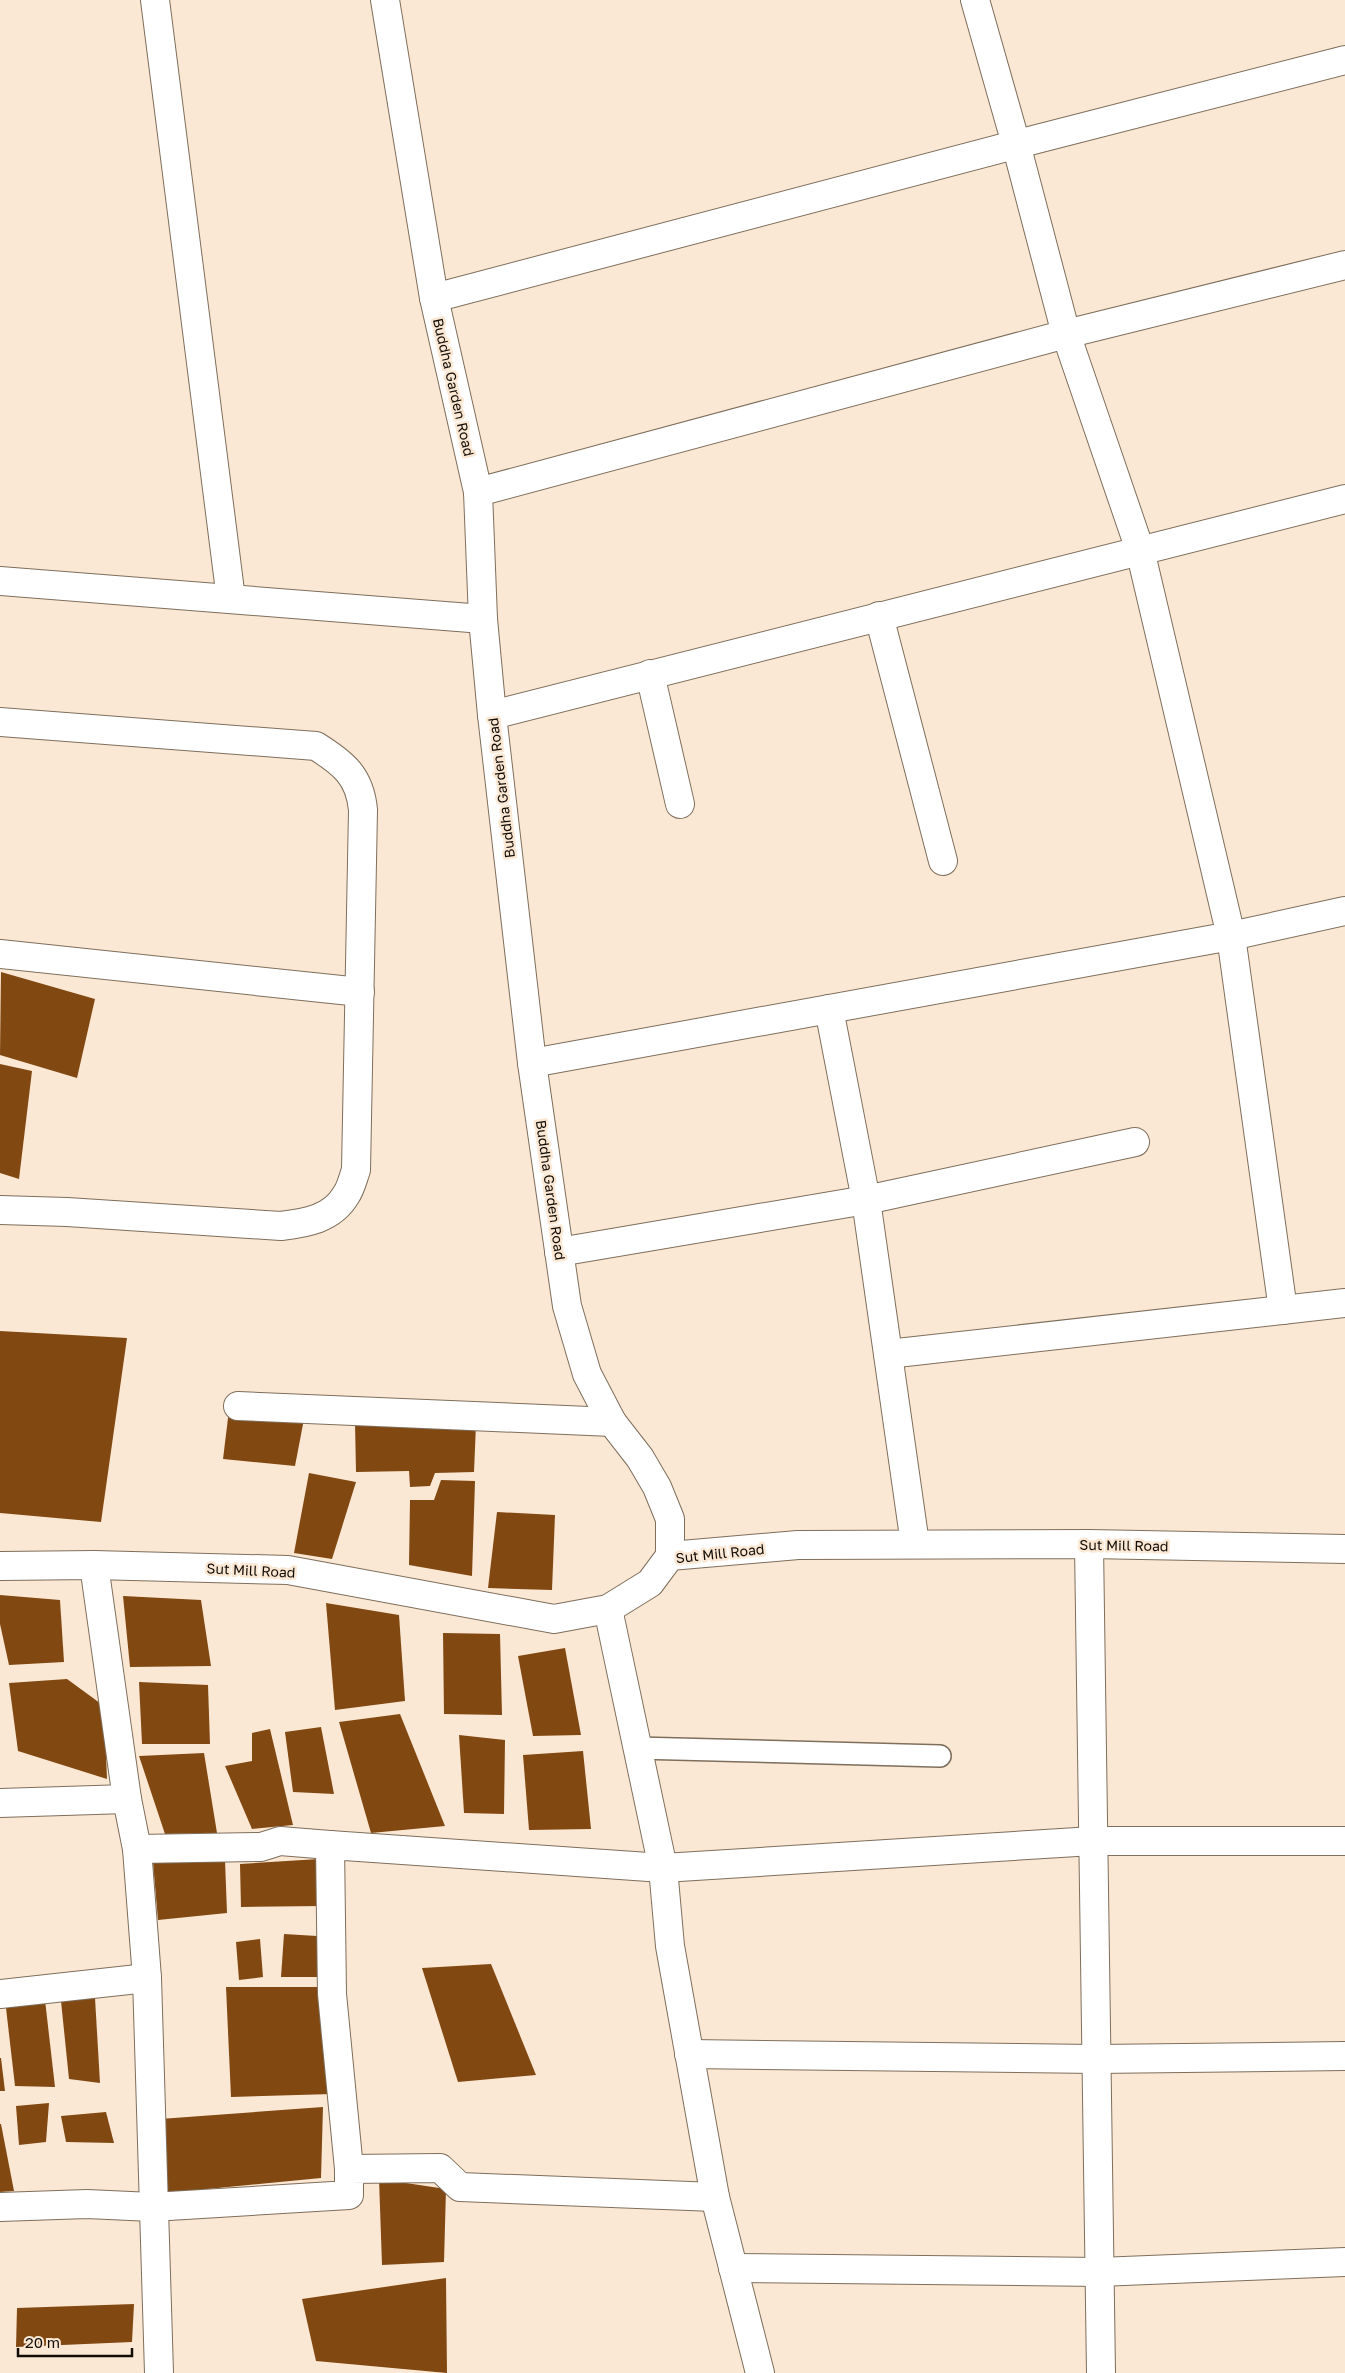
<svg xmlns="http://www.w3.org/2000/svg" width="1345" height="2373" viewBox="0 0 1345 2373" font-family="'Golos Text',sans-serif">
  <rect width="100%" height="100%" fill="#fbe8d4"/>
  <g fill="#824811">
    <path d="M1,972L95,999L77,1078L0,1055Z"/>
    <path d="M0,1064L32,1071L19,1179L0,1173Z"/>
    <path d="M0,1331L127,1338L101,1522L0,1513Z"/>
    <path d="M229,1410L304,1419L295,1466L223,1459Z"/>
    <path d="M355,1423L476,1424L474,1472L435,1473L430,1486L410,1487L409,1471L356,1472Z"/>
    <path d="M309,1473L356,1482L332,1559L294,1553Z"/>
    <path d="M441,1480L475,1481L472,1576L409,1565L410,1500H434Z"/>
    <path d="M497,1512L555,1515L552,1590L488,1588Z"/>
    <path d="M0,1595L60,1600L64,1662L9,1665L0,1624Z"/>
    <path d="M123,1596L201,1600L211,1666L130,1667Z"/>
    <path d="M326,1603L399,1615L405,1701L335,1710Z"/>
    <path d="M443,1633L500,1634L502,1715L444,1714Z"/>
    <path d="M565,1648L581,1735L533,1736L518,1656Z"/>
    <path d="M67,1679L104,1706L107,1779L18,1751L9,1683Z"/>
    <path d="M139,1682L208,1685L210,1744H142Z"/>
    <path d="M400,1714L445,1826L371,1833L339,1722Z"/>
    <path d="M321,1727L334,1794L293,1792L285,1732Z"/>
    <path d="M270,1729L293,1825L252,1829L225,1766L252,1761V1733Z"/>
    <path d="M459,1735L505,1740L504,1814L464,1813Z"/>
    <path d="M583,1751L591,1829L529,1830L523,1755Z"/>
    <path d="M204,1753L217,1833L165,1834L139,1756Z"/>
    <path d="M319,1859L322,1906L241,1907L240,1864Z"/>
    <path d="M225,1860L227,1913L158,1920L153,1862Z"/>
    <path d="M284,1934L317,1936V1977H281Z"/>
    <path d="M260,1939L263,1977L239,1980L236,1942Z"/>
    <path d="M491,1964L536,2075L458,2082L422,1968Z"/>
    <path d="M226,1987H322L332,2094L231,2097Z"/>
    <path d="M95,1998L100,2083L69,2079L61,2001Z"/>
    <path d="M45,2000L55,2087L15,2086L6,2008Z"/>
    <path d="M0,2058H1L5,2091H0Z"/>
    <path d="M49,2103L46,2142L19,2145L16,2106Z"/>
    <path d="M323,2107L321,2178L167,2193L160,2119Z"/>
    <path d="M106,2112L114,2143L66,2142L61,2116Z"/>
    <path d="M0,2124H1L14,2191L0,2192Z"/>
    <path d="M379,2179L446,2189L444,2262L382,2265Z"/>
    <path d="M446,2278L447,2373L316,2361L302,2299Z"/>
    <path d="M134,2304L132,2342L16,2347L17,2308Z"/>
  </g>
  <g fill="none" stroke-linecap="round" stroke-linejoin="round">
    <defs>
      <path id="service" d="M637,1748L940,1756"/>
      <g id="minor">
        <path d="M155,0L231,599"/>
        <path d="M385,0L434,298L478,492L483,619L492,715L532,1063L567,1306L587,1374L612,1422L640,1458L657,1487L670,1519V1556"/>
        <path d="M975,0L1016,144L1066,334L1140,550L1231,936L1283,1310"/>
        <path d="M434,298L1037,139L1345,60"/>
        <path d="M478,492L1066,334L1345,265"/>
        <path d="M0,581L483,619"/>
        <path d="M879,616L943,861"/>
        <path d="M650,674L680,804"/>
        <path d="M492,715L1345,499"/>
        <path d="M0,722L316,746C343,763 360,776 363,810L356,1170C353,1178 351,1188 346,1195C332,1219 306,1223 281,1226L67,1212L0,1210"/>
        <path d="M0,954L360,992"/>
        <path d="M829,1009L866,1200L915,1544"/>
        <path d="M532,1063L1231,936L1345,911"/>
        <path d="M559,1252L866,1200L1135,1142"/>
        <path d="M888,1354L1345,1303"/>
        <path d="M238,1406L612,1422"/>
        <path d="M1089,1544L1101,2373"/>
        <path d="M94,1565L127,1799L137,1849L147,1978L159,2373"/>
        <path d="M0,1566L94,1565L288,1570L554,1619L608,1609L650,1583L670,1556L798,1545L1089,1544L1345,1549"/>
        <path d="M608,1609L663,1868L670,1946L715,2197L760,2373"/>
        <path d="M0,1803L127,1799"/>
        <path d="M137,1849L261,1847L280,1841L330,1845"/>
        <path d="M0,1994L147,1978"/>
        <path d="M689,2054L1096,2059L1345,2056"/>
        <path d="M349,2169L332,1994L330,1845L663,1868L1093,1841H1345"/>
        <path d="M0,2207L87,2204L152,2207L349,2195V2169L440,2168L460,2187L715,2197"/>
        <path d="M733,2268L1099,2272L1345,2262"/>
      </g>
    </defs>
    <use href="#service" stroke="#7e6e5c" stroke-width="24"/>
    <use href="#minor" stroke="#7e6e5c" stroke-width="30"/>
    <use href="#service" stroke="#fff" stroke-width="21"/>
    <use href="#minor" stroke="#fff" stroke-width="28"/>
  </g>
  <g text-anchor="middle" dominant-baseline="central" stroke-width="5" stroke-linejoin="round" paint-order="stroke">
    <g font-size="14" fill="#120c06" stroke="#fbe8d4">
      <text transform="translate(454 387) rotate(77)">Buddha Garden Road</text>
      <text transform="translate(501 788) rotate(-97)">Buddha Garden Road</text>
      <text transform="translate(551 1190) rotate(82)">Buddha Garden Road</text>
      <text transform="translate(1124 1545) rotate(1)">Sut Mill Road</text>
      <text transform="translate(720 1553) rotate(-6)">Sut Mill Road</text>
      <text transform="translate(251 1570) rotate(3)">Sut Mill Road</text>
    </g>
  </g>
  <path d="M18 2348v8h114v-8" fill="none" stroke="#120c06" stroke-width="2.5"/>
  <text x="25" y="2348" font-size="15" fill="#120c06" stroke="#fbe8d4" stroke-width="4" paint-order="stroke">20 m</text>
</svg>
